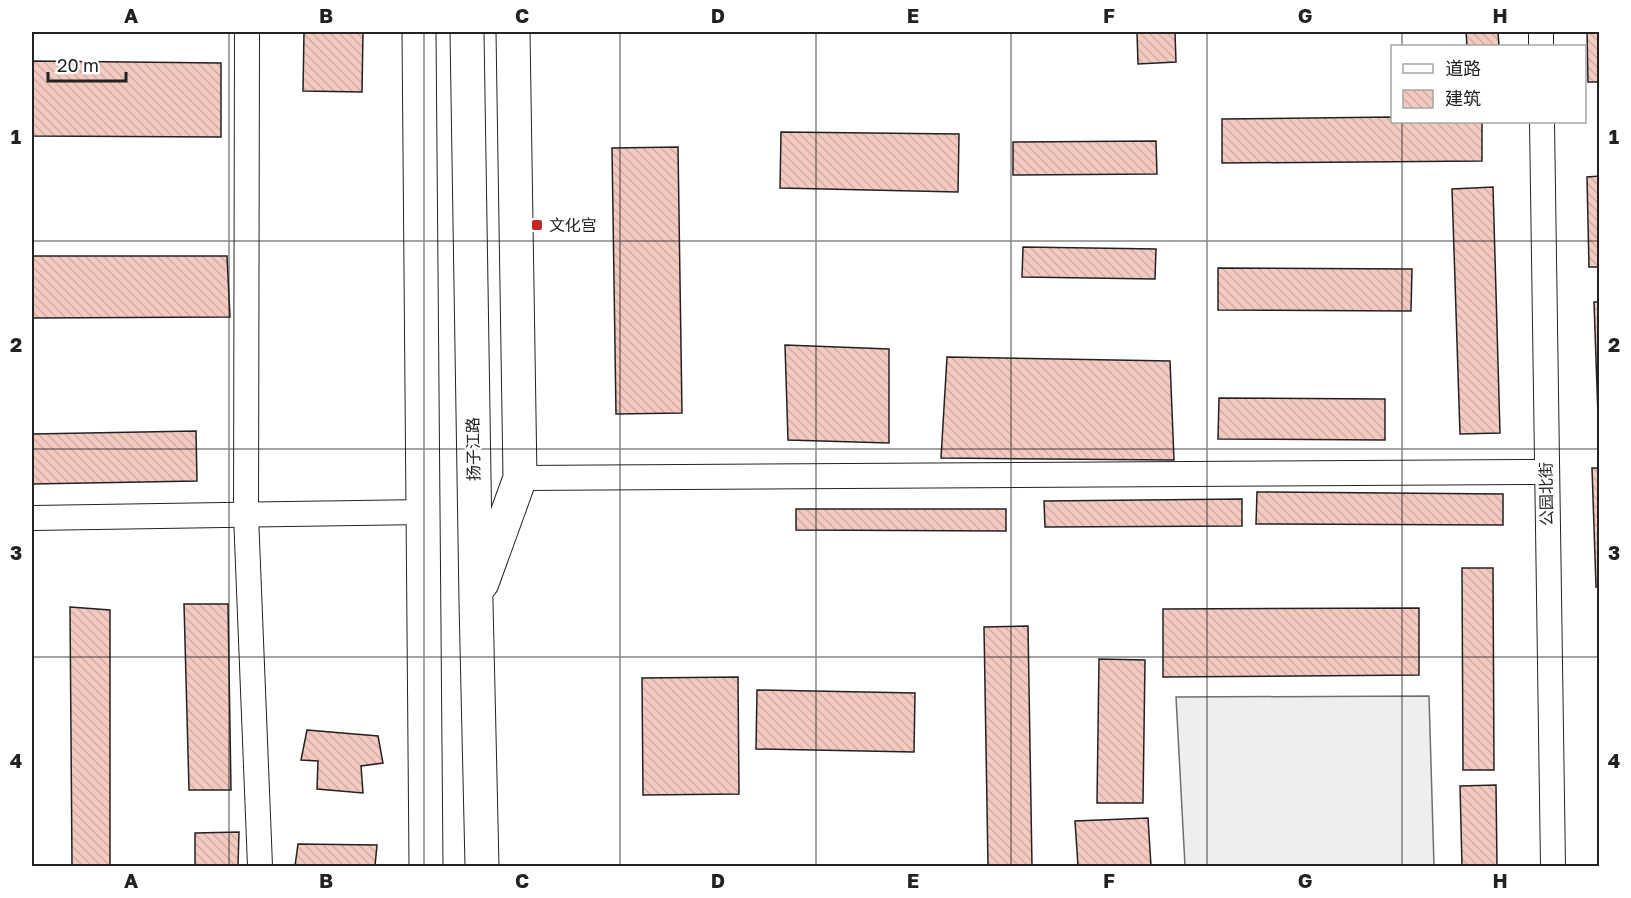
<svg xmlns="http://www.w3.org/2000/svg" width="1631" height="898" viewBox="0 0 1631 898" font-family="'Golos Text','Noto Sans SC',sans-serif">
  <defs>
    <pattern id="building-back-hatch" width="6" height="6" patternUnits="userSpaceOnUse" patternTransform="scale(1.5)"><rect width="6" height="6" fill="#f3c9c0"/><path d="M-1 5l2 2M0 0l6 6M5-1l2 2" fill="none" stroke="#d0aca5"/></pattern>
  </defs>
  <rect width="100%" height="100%" fill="#fff"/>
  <path fill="#eee" stroke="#6f6f6f" stroke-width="1.5" d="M1429,696L1434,866H1185L1176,697Z"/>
  <g fill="url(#building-back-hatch)" stroke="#222" stroke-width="1.5">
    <path d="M304,32H363L362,92L303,91Z"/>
    <path d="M1137,32H1175L1176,62L1138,64Z"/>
    <path d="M1466,32H1498L1499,46H1467Z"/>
    <path d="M1587,32H1600V82H1588Z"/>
    <path d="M32,61L221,63V137L32,136Z"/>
    <path d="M1392,117V122H1482V161L1222,163V119Z"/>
    <path d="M781,132L959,134L958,192L780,188Z"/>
    <path d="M1156,141L1157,174L1013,175V142Z"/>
    <path d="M678,147L682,413L616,414L612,148Z"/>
    <path d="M1600,176V267H1589L1587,177Z"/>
    <path d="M1493,187L1500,433L1460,434L1452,189Z"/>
    <path d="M1023,247L1156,249L1155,279L1022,277Z"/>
    <path d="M32,256H227L230,317L32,318Z"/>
    <path d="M1218,268L1412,269L1411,311L1218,310Z"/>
    <path d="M1594,302H1600V415L1598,416Z"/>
    <path d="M785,345L889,349V443L788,440Z"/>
    <path d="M947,357L1170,361L1174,460L941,458Z"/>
    <path d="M1219,398L1385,399V440L1218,439Z"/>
    <path d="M196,431L197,481L32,484V434Z"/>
    <path d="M1592,468H1600V586L1596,587Z"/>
    <path d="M1257,492L1503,494V525L1256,524Z"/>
    <path d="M1242,499V526L1045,527L1044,501Z"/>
    <path d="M796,509H1006V531L796,530Z"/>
    <path d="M1462,568H1493L1494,770H1463Z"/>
    <path d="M184,604H228L231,790H189Z"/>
    <path d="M70,607L110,610V866H72Z"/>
    <path d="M1419,608V675L1163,677V609Z"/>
    <path d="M1028,626L1032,866H988L984,627Z"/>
    <path d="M1099,659L1145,660L1143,803H1097Z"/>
    <path d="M738,677L739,794L643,795L642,678Z"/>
    <path d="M757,690L915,693L914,752L756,749Z"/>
    <path d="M307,730L378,736L383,763L361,766L363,793L317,789L318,761L301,760Z"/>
    <path d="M1496,785L1497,866H1462L1460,786Z"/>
    <path d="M1148,818L1151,866H1078L1075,821Z"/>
    <path d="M239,832L238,866H195V833Z"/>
    <path d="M298,844L377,845L375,866H295Z"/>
  </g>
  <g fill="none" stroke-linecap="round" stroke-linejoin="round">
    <defs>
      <g id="minor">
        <path d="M247,32L246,515L260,866"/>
        <path d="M1541,32V46"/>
        <path d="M1542,122L1553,866"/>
        <path d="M520,478L1545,472"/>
        <path d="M32,518L425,512"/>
      </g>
      <g id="primary">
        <path d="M419,32L426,866"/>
        <path d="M467,32L476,602L482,866"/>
        <path d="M482,583L520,478L513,32"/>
      </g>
    </defs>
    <use href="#minor" stroke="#222" stroke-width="26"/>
    <use href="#primary" stroke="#222" stroke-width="35"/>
    <use href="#minor" stroke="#fff" stroke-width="24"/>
    <use href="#primary" stroke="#fff" stroke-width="33"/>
  </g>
  <path fill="none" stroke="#222" stroke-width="1.5" stroke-opacity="0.55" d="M229,32V866M424,32V866M620,32V866M816,32V866M1011,32V866M1207,32V866M1402,32V46M1402,122V866M32,241H1600M32,449H1600M32,657H1600"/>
  <rect fill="#c62828" stroke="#fff" stroke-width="2" x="531" y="219" width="12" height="12" rx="3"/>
  <g text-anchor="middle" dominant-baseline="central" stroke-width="4.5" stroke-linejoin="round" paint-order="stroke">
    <g font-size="16" fill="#222" stroke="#fff" text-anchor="start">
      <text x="549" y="225">文化宫</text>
    </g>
    <g font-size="16" fill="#222" stroke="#fff">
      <text transform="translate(473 449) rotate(-91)">扬子江路</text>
      <text transform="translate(1546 494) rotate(-91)">公园北街</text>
    </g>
  </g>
  <rect width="1631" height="898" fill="none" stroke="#ffffff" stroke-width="66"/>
  <rect x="1391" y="45" width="195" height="78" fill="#ffffff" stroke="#a7a7a7" stroke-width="1.5"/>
  <rect x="1403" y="64" width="30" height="9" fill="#ffffff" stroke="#a7a7a7" stroke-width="1.5"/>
  <text x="1445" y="75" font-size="18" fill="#222222">道路</text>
  <rect x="1403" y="90" width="30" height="18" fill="url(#building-back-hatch)" stroke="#a7a7a7" stroke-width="1.5"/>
  <text x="1445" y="105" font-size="18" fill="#222222">建筑</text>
  <path d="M48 72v9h78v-9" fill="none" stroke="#222222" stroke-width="3"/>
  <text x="57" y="72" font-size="18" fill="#222222" stroke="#ffffff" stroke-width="4.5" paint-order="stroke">20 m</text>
  <rect x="33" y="33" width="1565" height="832" fill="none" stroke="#222" stroke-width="2"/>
  <g font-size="20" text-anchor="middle" font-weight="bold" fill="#222">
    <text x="131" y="23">A</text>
    <text x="326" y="23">B</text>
    <text x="522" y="23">C</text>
    <text x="718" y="23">D</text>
    <text x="913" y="23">E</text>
    <text x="1109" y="23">F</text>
    <text x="1305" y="23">G</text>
    <text x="1500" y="23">H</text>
    <text x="16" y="144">1</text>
    <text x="1614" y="144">1</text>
    <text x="16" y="352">2</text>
    <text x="1614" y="352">2</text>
    <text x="16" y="560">3</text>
    <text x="1614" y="560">3</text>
    <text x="16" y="768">4</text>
    <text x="1614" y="768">4</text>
    <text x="131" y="888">A</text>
    <text x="326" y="888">B</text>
    <text x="522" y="888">C</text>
    <text x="718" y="888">D</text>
    <text x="913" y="888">E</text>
    <text x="1109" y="888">F</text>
    <text x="1305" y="888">G</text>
    <text x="1500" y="888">H</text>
  </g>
</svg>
